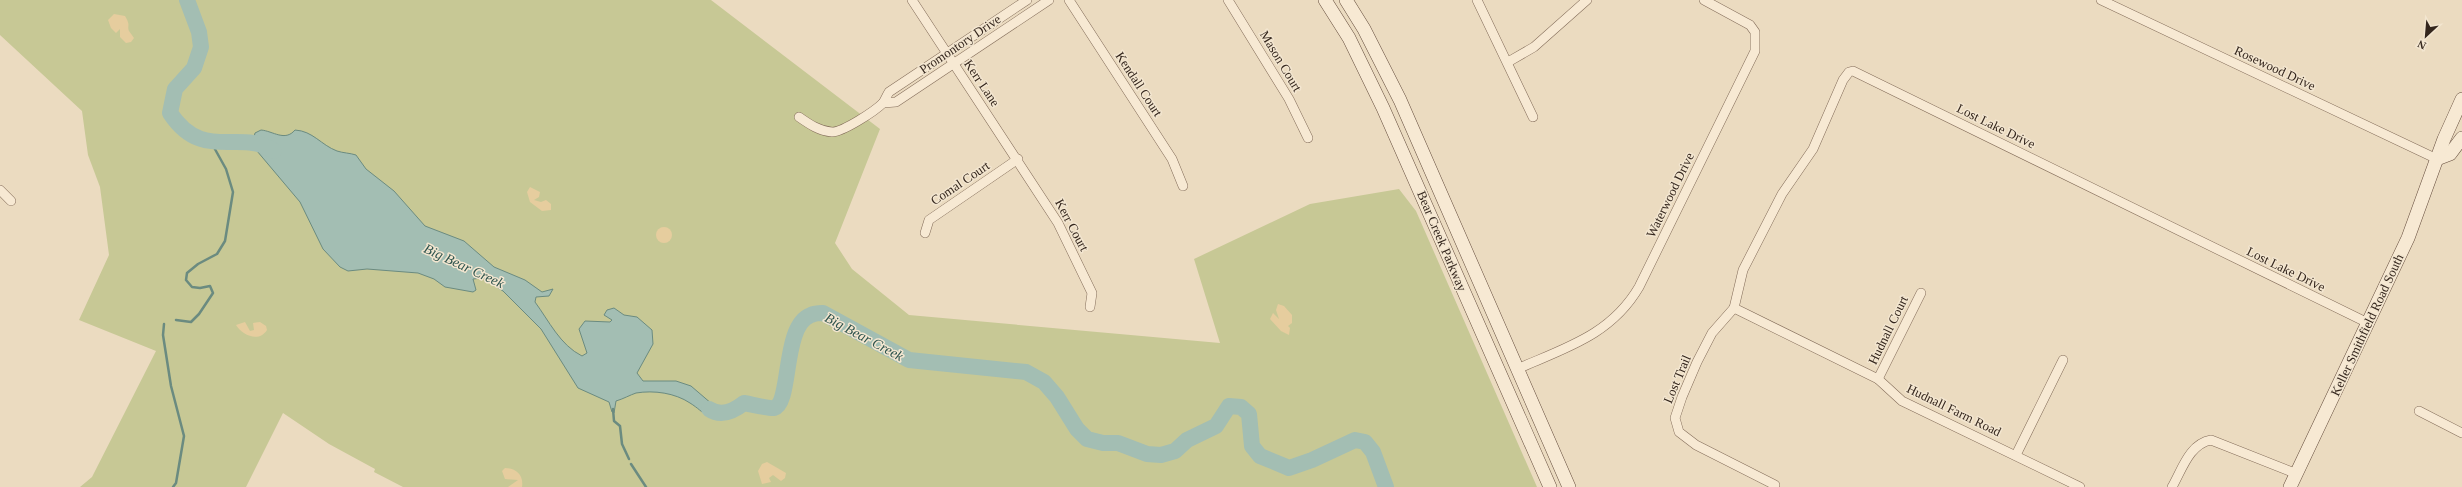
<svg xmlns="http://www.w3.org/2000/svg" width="2462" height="487" viewBox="0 0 2462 487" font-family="Georgia,serif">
  <rect width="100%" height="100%" fill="#ebdbc0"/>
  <path fill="#c7c895" d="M0,0H711L880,129L835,243L852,269L909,315L1220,343L1194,259L1310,204L1399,189L1416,211L1537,487H403L374,472L375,469L329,444L283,413L246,487H80L92,477L156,351L79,320L109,255L100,187L88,155L82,111L0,35Z"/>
  <g fill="#e6cd9e">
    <path d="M114,14L125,16C131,26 127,25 129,31L134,38L131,42L126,43L120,37V29L116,33L111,28L108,20Z"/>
    <path d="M530,187L540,192L539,197L534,200L541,202L546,200L551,204V210L542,211L530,202L527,192Z"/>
    <circle cx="664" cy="235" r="8"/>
    <path d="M1278,304L1284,306L1292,315V323L1288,326L1290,328L1289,335L1281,331L1270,319L1273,313L1279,319L1276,310Z"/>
    <path d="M245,322L250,331L254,330L253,323L260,322L266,326L267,330C259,343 242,335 236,325Z"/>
    <path d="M767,462L786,473L785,478L781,481L773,475L769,478L771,482L762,484L758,471L762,464Z"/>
    <path d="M505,468C516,468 524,475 522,487H508L518,480L505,479L502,471Z"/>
  </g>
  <path fill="#a3beb3" stroke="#6b8b80" d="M261,130C273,131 285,142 295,130C313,131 321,145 337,151C343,153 350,153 356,155L366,169L394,191L425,226L464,241L494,267L525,280L542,292L553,289L549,296L536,297L535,302C549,321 560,345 582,356L587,353L579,329L585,321L610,322L612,320L604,315L607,310L614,308L624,315L637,317L652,330L653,344L637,373L643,381H676L691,386L712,404L724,407L731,412L728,419C706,421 706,413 690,403C675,393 654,390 636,393C630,395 623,399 616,401L614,413L612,412L609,402L578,388L541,329L503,291L483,278L473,279L476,290L473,292L445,287L434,279L418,273L367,269L348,271L340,267L323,249L300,202L257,151L254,137L255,133Z"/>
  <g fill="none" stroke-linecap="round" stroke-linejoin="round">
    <g stroke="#6b8b80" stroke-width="2.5">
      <path d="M176,320L191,322L199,314L213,293L210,286L200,288L192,287L186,280L187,273L198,264L217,254L225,241L233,192L226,169L211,142"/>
      <path d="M164,324L163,335L171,386L184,436L176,483L173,487"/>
      <path d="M613,409L614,421L620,426L622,444L629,459"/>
      <path d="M631,464L646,487"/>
    </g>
    <g stroke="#a3beb3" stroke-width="16">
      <path d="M187,0L199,32L201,47L194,68L175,89L170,113C203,163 240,128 274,151"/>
      <path d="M709,409C721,417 734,411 744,403C750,404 770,409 774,408C792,403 782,325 811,315C815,313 819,313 823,313L909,360L1026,372L1044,382L1057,397L1077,429L1087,439L1103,443H1118L1147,454L1161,455L1175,451L1187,440L1216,426L1229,406L1241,407L1249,414L1252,446L1260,456L1289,468L1312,460L1355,440L1365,442L1373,452L1386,487"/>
    </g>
    <defs>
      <g id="street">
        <path d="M912,0L1058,223L1092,293L1090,307"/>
        <path d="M1069,0L1172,159L1183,186"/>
        <path d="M1228,0L1289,99L1308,138"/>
        <path d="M1477,0L1533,117"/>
        <path d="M2101,0L2437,159"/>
        <path d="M1508,62L1534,47L1587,0"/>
        <path d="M883,103L896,102L1049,0"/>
        <path d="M799,117C809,124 819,131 832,132C843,132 875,111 883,103C885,100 887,95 889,92L1027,0"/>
        <path d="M0,190L11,201"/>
        <path d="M925,233L929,220L1018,159"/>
        <path d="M1734,308L1878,379L1902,401L2080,487"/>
        <path d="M1517,369C1565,348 1611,335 1639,287L1755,51V32L1750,25L1704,0"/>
        <path d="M1878,379L1921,293"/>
        <path d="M2419,411L2462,433"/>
        <path d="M2016,455L2063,360"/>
        <path d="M1775,485L1696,445L1679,432L1675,418L1682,397L1697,362L1712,333L1734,308L1743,270L1782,194L1813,149L1843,80L1849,72L1853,71L2368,323"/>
        <path d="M2172,487C2182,470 2189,444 2211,440L2297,474"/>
      </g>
      <g id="secondary">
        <path d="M1325,0L1349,38L1383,108L1550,487"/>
        <path d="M1346,0L1364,29L1400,100L1569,487"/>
        <path d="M2437,159L2450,154L2462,138"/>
        <path d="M2290,487L2408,238L2444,139L2462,99"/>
      </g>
    </defs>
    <use href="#street" stroke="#836c59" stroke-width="10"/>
    <use href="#secondary" stroke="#654d3d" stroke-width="14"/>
    <use href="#street" stroke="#f7e9d3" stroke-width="9"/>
    <use href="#secondary" stroke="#f7e9d3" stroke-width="13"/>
  </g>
  <g text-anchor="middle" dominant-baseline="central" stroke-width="3" stroke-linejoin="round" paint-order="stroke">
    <g font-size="13" fill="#34261d" stroke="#f3e6d0">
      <text transform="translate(960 44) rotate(-34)">Promontory Drive</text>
      <text transform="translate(1281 61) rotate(59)">Mason Court</text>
      <text transform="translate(2275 68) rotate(25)">Rosewood Drive</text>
      <text transform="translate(982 83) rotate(56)">Kerr Lane</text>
      <text transform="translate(1139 84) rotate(57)">Kendall Court</text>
      <text transform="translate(1996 126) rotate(26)">Lost Lake Drive</text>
      <text transform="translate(960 183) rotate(-34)">Comal Court</text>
      <text transform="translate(1670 195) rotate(-64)">Waterwood Drive</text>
      <text transform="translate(1072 225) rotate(62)">Kerr Court</text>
      <text transform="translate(1442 241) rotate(67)">Bear Creek Parkway</text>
      <text transform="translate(2286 269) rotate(26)">Lost Lake Drive</text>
      <text transform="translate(2367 325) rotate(-65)">Keller Smithfield Road South</text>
      <text transform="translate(1888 330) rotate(-64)">Hudnall Court</text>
      <text transform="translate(1677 379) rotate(-67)">Lost Trail</text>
      <text transform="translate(1954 410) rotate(26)">Hudnall Farm Road</text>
    </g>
    <g font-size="14" font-style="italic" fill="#2d534d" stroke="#f3e6d0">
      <text transform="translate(464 266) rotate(25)">Big Bear Creek</text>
      <text transform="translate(864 337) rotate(28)">Big Bear Creek</text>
    </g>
  </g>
  <g transform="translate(2426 36) rotate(206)" stroke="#f3e6d0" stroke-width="3" paint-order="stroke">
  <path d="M0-3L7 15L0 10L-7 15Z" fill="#34261d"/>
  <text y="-6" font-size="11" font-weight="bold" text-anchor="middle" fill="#34261d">N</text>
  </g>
</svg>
